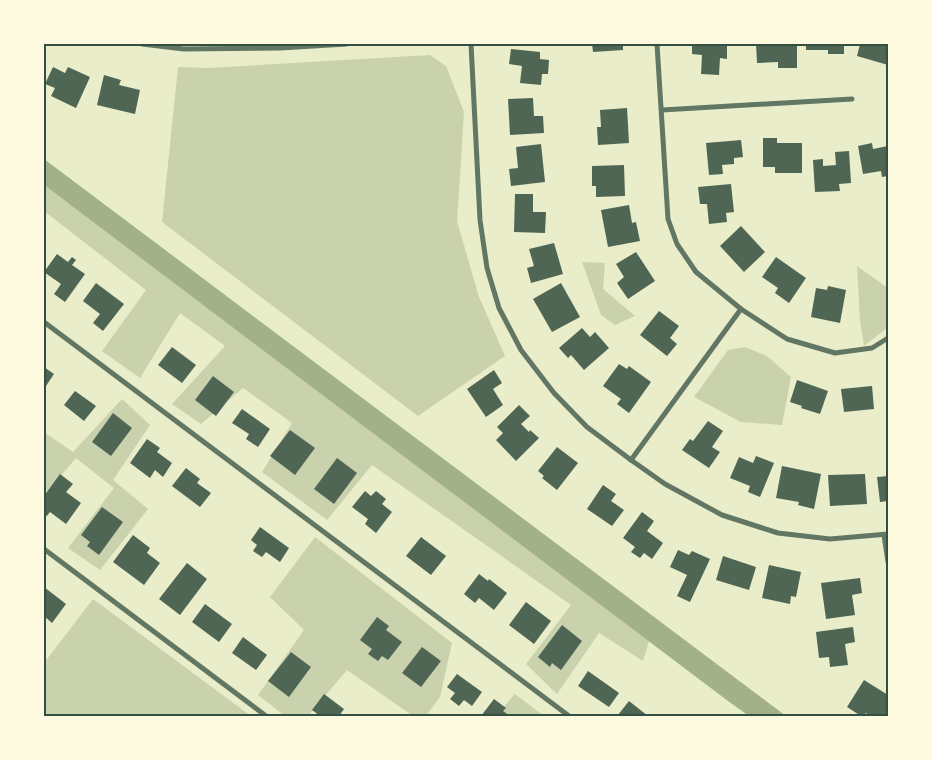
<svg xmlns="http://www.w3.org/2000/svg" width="932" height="760" viewBox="0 0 932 760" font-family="Arial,sans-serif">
  <rect width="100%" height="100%" fill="#e9edc9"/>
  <g fill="#cad2ad">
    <path d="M430,55L446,66L464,112L457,221L479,297L505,356L418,416L162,222L178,67L208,68Z"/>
    <path d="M44,185L649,641L643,661L599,633L557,694L526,664L571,605L372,465L327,520L262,472L292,423L243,388L201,424L172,404L225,346L180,313L140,378L102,351L146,290L44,211Z"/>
    <path d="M582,262L605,263L603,289L635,316L615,325L601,315Z"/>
    <path d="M857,266L888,288V327L864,346L860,321Z"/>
    <path d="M745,347L767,356L791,377L782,425L741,422L694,397L728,350Z"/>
    <path d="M122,399L150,425L113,480L148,509L100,570L68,548L114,488L76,458L44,495V432L73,452Z"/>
    <path d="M315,537L452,643L440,697L426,716H413L347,670L308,716H285L258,695L304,630L270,597Z"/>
    <path d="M93,599L251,716H44V663Z"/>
    <path d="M515,694L544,716H496Z"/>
  </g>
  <path fill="#a3b18a" d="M44,160V159L786,716H749L728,701L44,185Z"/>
  <g fill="#4f6655">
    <path d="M592,44H623V50L593,52Z"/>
    <path d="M692,44H727V59L720,58L719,75L701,74L702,55L692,54Z"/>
    <path d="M756,44H797V68H778V62L757,63Z"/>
    <path d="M806,44H844V54H828V50H806Z"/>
    <path d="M860,44H888V65L857,56Z"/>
    <path d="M511,49L540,52V59L549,60L548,74H542L541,85L520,83L522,66L509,64Z"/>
    <path d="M53,67L65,73L68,67L90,77L76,108L51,96L55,88L45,84Z"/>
    <path d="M104,75L121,80L119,85L140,90L135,114L97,105Z"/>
    <path d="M533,98L534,116H543L544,133L510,135L508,99Z"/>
    <path d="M627,108L629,143L598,145L597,127H601L600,110Z"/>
    <path d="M763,138H777V143H802V173H775V167H763Z"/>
    <path d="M741,140L743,157L734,158V164L722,165L723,174L709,175L706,143Z"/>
    <path d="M872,143L873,149L888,146V176L882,177L881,171L863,174L858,146Z"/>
    <path d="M541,144L545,182L511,186L509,169L518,168L516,147Z"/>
    <path d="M849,151L851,183L839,184L840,191L815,192L813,160L823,159V166L836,165L835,152Z"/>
    <path d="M624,165L625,196L596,197V186H592V166Z"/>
    <path d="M731,184L734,212L726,213L727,222L709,224L707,204H700L698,187Z"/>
    <path d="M515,194H533V212H546L545,233L514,232Z"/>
    <path d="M629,205L632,223L636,222L640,241L608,247L601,210Z"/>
    <path d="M741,226L765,252L744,272L720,246Z"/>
    <path d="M554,243L563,274L531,283L527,268L534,266L529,249Z"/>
    <path d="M636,252L655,281L628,299L617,283L624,277L616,264Z"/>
    <path d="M57,254L68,262L72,257L76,260L72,265L85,274L65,302L54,294L61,284L44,272Z"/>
    <path d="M776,257L806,278L789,303L775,293L778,288L762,277Z"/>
    <path d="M96,283L124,304L103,331L93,323L100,314L83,301Z"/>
    <path d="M561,283L580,317L552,332L533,299Z"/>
    <path d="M828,286L846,290L840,323L811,317L816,288L827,290Z"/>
    <path d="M659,311L679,326L670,338L677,344L667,356L640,335Z"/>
    <path d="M582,328L590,337L595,332L609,348L584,370L571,355L568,358L559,348Z"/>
    <path d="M172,347L196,365L182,383L158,365Z"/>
    <path d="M619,364L627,369L629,366L651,382L629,413L617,404L621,399L603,386Z"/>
    <path d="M44,367L54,374L44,389Z"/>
    <path d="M494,370L502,383L493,389L503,405L486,417L467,389Z"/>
    <path d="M213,376L234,392L216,416L195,400Z"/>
    <path d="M797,380L828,391L820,414L801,408L802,406L790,402Z"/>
    <path d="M872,386L874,409L844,412L841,389Z"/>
    <path d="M75,391L96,406L84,421L64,405Z"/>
    <path d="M519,405L530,416L521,424L529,432L530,430L539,438L516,461L496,440L503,433L497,427Z"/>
    <path d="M242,409L270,429L258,447L246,439L249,434L232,423Z"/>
    <path d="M113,413L132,428L111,456L92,442Z"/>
    <path d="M708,421L723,431L712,447L720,452L709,468L682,450L690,439L693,441Z"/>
    <path d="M290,430L315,448L295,475L270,456Z"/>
    <path d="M147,439L160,448L157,452L172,463L163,477L155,470L150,478L130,463Z"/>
    <path d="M557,447L578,463L557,490L542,478L544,476L538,471Z"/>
    <path d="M756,456L774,463L760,497L748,492L750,486L730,478L739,457L753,463Z"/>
    <path d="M337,458L357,473L334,504L314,489Z"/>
    <path d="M782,466L821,474L814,509L798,505L799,502L776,498Z"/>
    <path d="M186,468L200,479L197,483L211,493L200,507L172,486Z"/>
    <path d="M60,474L73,484L66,492L81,503L66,524L50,512L47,516L44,514V496Z"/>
    <path d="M865,474L867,504L830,506L828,475Z"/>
    <path d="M888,476V501L880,502L877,477Z"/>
    <path d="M603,485L616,494L611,501L624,510L612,526L587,509Z"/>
    <path d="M365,491L371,496L376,491L386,499L382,504L392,512L376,533L365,524L368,519L352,507Z"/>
    <path d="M102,507L123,522L99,555L87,546L90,542L81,535Z"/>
    <path d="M642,512L654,521L647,531L663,543L652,559L644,553L640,558L631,552L635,547L623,538Z"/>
    <path d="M260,527L289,548L280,562L266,552L262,557L253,551L257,545L251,540Z"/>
    <path d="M133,535L150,548L147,553L160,563L144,585L113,562Z"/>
    <path d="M421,537L446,556L431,575L406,556Z"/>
    <path d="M678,550L689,555L692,551L710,559L690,602L677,596L687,575L670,567Z"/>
    <path d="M723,556L756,567L749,590L716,580Z"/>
    <path d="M187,563L207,579L180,615L159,599Z"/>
    <path d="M769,565L801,572L796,597L791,596L790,604L762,598Z"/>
    <path d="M479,574L488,581L489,579L507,593L494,610L479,598L475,603L464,594Z"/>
    <path d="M860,578L862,593L852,595L855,615L826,619L821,583Z"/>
    <path d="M44,587L66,604L52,623L44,616Z"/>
    <path d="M526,602L551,621L534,644L509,625Z"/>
    <path d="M205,604L232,624L219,642L192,622Z"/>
    <path d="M377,617L389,626L386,630L402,642L388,660L382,656L378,661L368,654L372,649L360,640Z"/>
    <path d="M562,625L582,641L561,670L552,663L550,667L538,657Z"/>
    <path d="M853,627L855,642L845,644L848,665L830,667L829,657L819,658L816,632Z"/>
    <path d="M243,637L267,655L256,670L232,653Z"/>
    <path d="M422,647L441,661L421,687L402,673Z"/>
    <path d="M291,652L311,667L289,697L268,681Z"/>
    <path d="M588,671L619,693L609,707L578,686Z"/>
    <path d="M457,674L482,692L472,706L464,700L459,706L450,699L455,693L447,687Z"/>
    <path d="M864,680L888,695V714L887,716H870L866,713L864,716H861L847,707Z"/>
    <path d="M324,694L344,709L339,716H320L312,710Z"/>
    <path d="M494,699L506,708L503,711L510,716H481Z"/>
    <path d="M629,701L648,716H619L618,715Z"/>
  </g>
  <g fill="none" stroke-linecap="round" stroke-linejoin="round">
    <g stroke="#617663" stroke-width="5">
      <path d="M142,44L184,49L280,48L347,44"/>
      <path d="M471,44L480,220L487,268L499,308L521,350L554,393L587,427L631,460L665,484L722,515L778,533L830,539L888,534"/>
      <path d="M657,44L668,219L677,244L696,272L741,309L787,339L835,353L872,348L888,338"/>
      <path d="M662,110L852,99"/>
      <path d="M44,322L569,716"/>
      <path d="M631,460L741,309"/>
      <path d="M884,535L888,562"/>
      <path d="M44,549L266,716"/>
    </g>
  </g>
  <rect width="932" height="760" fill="none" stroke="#fefae0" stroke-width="90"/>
  <rect x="45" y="45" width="842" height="670" fill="none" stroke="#344e41" stroke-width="2"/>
</svg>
